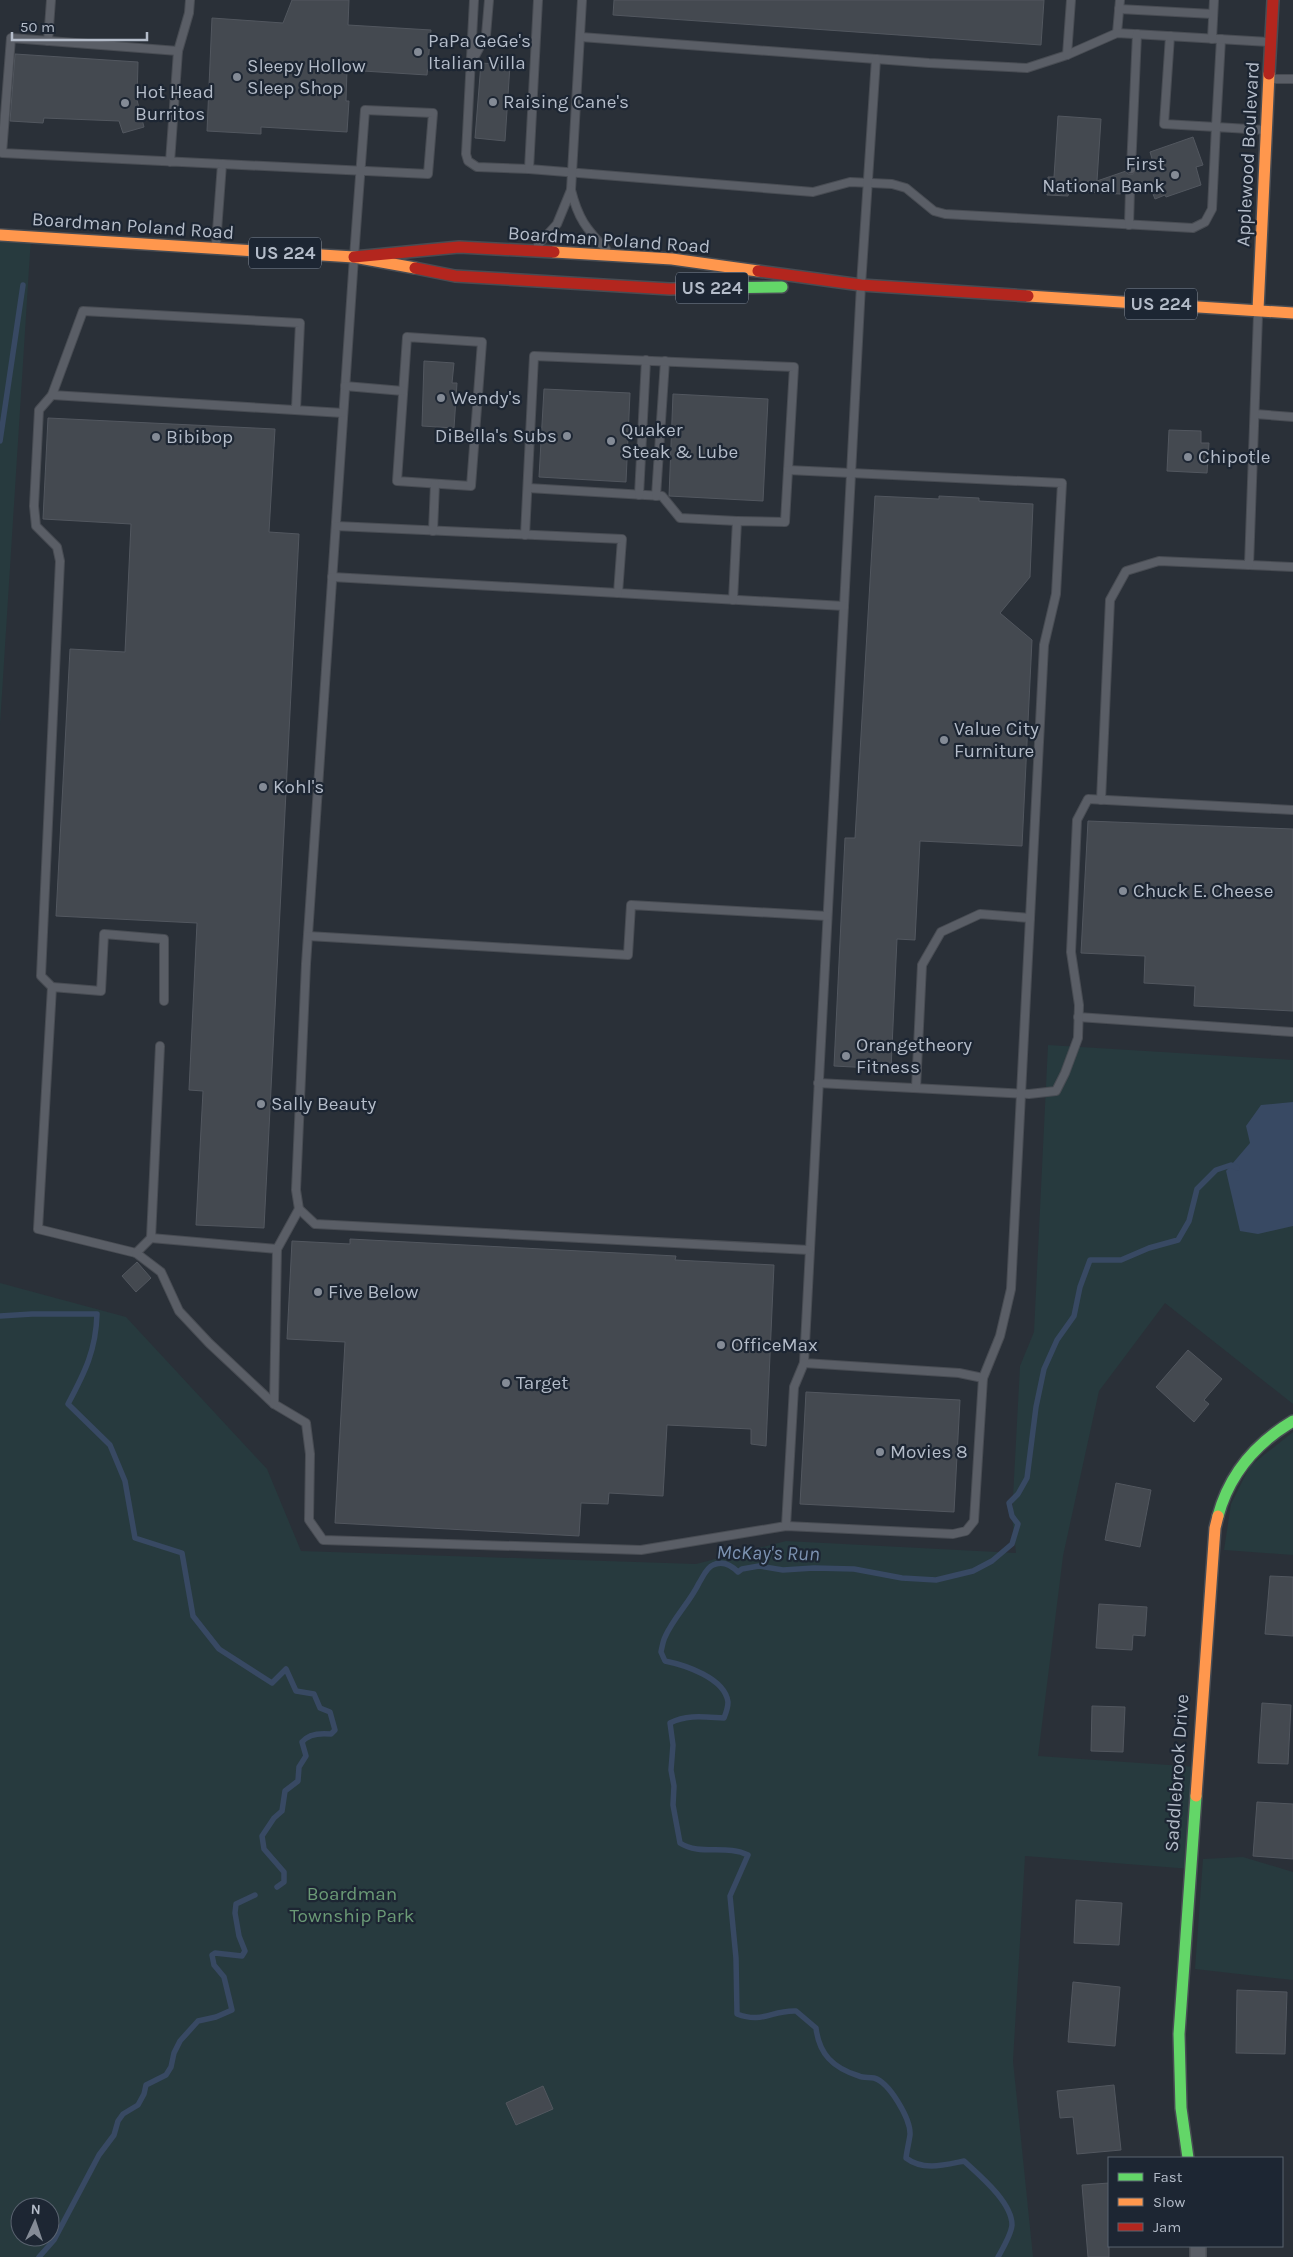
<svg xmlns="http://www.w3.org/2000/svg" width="1293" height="2257" viewBox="0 0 1293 2257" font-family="Karla,sans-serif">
  <rect width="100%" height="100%" fill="#2a3038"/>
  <g fill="#273a3e" fill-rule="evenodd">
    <path d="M0,235L31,237L0,725Z"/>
    <path d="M1048,1045L1293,1060V1404L1165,1303L1099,1391L1063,1556L1038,1756L1198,1767L1191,1869L1025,1856L1013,2061L1033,2257H0V1283L126,1317L267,1469L301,1551L696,1564L786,1541L1016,1553L1012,1516L1020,1366L1034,1332ZM20,2207H50V2237H20Z"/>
    <path d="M1293,1432V1555L1224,1550L1231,1504L1250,1466Z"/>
    <path d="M1243,1857L1293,1872V1980L1195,1969L1203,1859Z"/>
  </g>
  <path fill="#384963" d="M1293,1102V1226L1258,1234L1240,1231L1226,1171L1250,1143L1246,1126L1261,1105Z"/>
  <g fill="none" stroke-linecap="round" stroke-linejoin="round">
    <g stroke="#384963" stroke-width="5.5">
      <path d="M0,441L23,285"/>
      <path d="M0,1316L32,1314H97C96,1350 85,1372 68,1404L110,1445L125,1481L135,1538L182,1553L193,1616L219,1649L272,1683L286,1669L296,1691L314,1694L320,1708L330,1712L335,1730L331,1734C321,1733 309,1733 302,1742L306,1756L299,1767L298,1781L285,1791L282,1811L274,1818L262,1836L264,1849L284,1872V1882L277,1887"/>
      <path d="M39,2257L54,2240L99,2155L114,2135L118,2121L123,2114L138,2105L144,2094L146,2085L166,2075L171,2067L174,2053L180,2041L198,2021L216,2017L232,2010L224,1977L214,1965L212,1955L215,1953L242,1956L245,1951L239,1936L235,1913L236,1904L255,1895"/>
      <path d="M998,2257C1003,2248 1011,2235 1012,2225C1012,2202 979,2175 964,2161C944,2165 923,2171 906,2158C907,2150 909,2142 910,2135C911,2119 889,2082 874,2078C869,2077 863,2078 859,2076C833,2068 819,2054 816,2028L796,2011C771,2010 763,2024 737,2014L736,1958L730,1896L748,1855C727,1844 700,1856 680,1843L673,1805L674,1786L671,1770L673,1745L670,1723C687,1714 705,1717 724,1718C726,1713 728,1707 728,1702C725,1678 685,1665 665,1661L661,1652C662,1647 663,1641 665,1637C674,1617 690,1602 699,1583C703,1577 706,1568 713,1565C723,1560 732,1566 738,1572L742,1569L759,1566L783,1570L814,1568L854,1569L902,1578L936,1580L973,1571L992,1561L1012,1544L1018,1524L1012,1516L1009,1503L1018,1494L1027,1478L1036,1407L1044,1369L1057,1340L1074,1316L1080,1287L1090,1260H1121L1149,1248L1178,1240L1189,1221L1197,1189L1216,1170L1231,1165L1237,1168"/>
    </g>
  </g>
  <g fill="#444950" stroke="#52575f">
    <path d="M292,0H349L348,25L431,30L427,75L347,70L346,101H349L347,132L261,127V134L207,131L212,18L283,23Z"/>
    <path d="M614,0H1044L1041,45L613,15Z"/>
    <path d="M15,54L138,62L137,100L144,127L123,133L119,121L44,118L43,123L10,121Z"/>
    <path d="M481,63L510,65L505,141L475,138Z"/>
    <path d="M1058,116L1101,119L1097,181L1126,171L1128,174H1133L1137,167L1153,162L1150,152L1193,137L1203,165L1196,167L1201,185L1166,197L1165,195L1155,199L1149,184L1135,189L1132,185H1128L1124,192L1120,194L1069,191L1068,196L1047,195L1048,177H1054Z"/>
    <path d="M424,361L454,363L452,383H457L454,428L422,426Z"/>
    <path d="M544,389L630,393L626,482L539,477Z"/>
    <path d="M673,394L768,399L763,501L669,496Z"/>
    <path d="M48,418L275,429L269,532L299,534L264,1228L196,1225L203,1091L189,1090L197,923L56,916L70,649L125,652L131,524L43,519Z"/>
    <path d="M1169,430L1201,431V443H1209L1207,473L1167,471Z"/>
    <path d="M875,496L939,499V496L979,498V501L1033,504L1030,577L1000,613L1032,640L1022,846L920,841L915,940L897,939L891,1069L834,1066L845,838H855Z"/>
    <path d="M1088,821L1293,829V1011L1194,1006L1195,986L1144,983L1145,956L1081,953Z"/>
    <path d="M350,1239L676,1256L675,1260L774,1265L766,1446L751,1444V1429L667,1425L663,1496L609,1493L608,1504L581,1503L579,1536L335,1523L345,1342L287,1339L292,1241L350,1244Z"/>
    <path d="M137,1262L151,1278L136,1292L122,1276Z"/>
    <path d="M1188,1350L1222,1379L1204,1400L1209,1404L1194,1422L1156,1387Z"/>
    <path d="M806,1392L960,1400L954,1512L800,1504Z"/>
    <path d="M1116,1483L1151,1490L1140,1547L1105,1540Z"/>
    <path d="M1270,1576L1293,1577V1636L1265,1634Z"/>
    <path d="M1099,1604L1147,1607L1145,1636L1133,1635L1132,1650L1096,1648Z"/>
    <path d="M1262,1703L1291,1705L1288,1764L1258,1763Z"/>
    <path d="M1092,1706L1125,1707L1123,1752L1091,1751Z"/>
    <path d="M1257,1802L1293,1804V1859L1253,1856Z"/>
    <path d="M1076,1900L1122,1903L1119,1945L1074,1943Z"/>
    <path d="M1073,1982L1120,1987L1115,2046L1068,2042Z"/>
    <path d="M1237,1990L1287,1992L1285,2054L1236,2053Z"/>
    <path d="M1114,2085L1121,2150L1077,2154L1073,2117L1060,2118L1057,2091Z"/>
    <path d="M543,2086L553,2109L516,2125L506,2103Z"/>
    <path d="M1109,2183V2257H1088L1082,2185Z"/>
  </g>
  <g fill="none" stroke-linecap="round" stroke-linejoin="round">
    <defs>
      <g id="lane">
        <path d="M474,0L466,154L468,161L477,167L529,169"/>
        <path d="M538,0L529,169L813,192L850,182L892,184L906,188L934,211L945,214L1193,228L1205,222L1212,209L1216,127L1265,130"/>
        <path d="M1119,9L1213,14"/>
        <path d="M1117,33L1120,0"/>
        <path d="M1170,36L1164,124L1216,127L1221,39"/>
        <path d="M581,37L929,63L1027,68L1067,55L1117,33L1269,42"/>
        <path d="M1212,39L1214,0"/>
        <path d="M48,41L51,0"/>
        <path d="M178,51L189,13L190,0"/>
        <path d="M1067,55L1071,0"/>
        <path d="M876,59L861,285L804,1363L959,1373L983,1378"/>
        <path d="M472,62L486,35L489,0"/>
        <path d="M1271,79H1293"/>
        <path d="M170,162L178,51L11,38L2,153L222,164L216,244"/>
        <path d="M222,164L428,174L433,113L365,110L354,257L306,964L296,1190L299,1209L315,1224L809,1250"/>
        <path d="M1131,169L1137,34"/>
        <path d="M571,190L582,0"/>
        <path d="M1129,225L1130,190"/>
        <path d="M538,245L557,224L571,190C578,218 586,229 606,249"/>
        <path d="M407,337L482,342L471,486L397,481Z"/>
        <path d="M345,386L403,391"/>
        <path d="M52,395L39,410L34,506L36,526L57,547L60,561L41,976L52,987"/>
        <path d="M296,409L300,323L83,311L52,395L343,413"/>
        <path d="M1255,414L1293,417"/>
        <path d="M528,488L662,496L680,518L737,521"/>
        <path d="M639,495L646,360"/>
        <path d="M656,496L665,361"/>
        <path d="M336,526L622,539L618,593L844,606"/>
        <path d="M433,531L435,484"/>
        <path d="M525,535L534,356L794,367L785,522L737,521L733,600"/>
        <path d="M1249,565L1293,567"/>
        <path d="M332,577L618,593"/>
        <path d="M1101,800L1110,600L1126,571L1159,561L1249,565L1258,315"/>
        <path d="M308,936L628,955L631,905L827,916"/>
        <path d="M164,1001V939L104,934L101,991L52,987L38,1229L136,1253L151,1238L277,1249L299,1209"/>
        <path d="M1078,1017L1293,1032"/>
        <path d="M818,1083L1029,1094L1056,1091L1065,1073L1078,1038L1079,1005L1071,952L1077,820L1088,799L1293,810"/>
        <path d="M916,1088L922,965L941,932L980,914L1030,918"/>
        <path d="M151,1238L160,1046"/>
        <path d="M136,1253L161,1272L179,1311L209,1343L274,1404L306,1423L310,1454L309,1520L323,1540L641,1550L786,1526L953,1534L966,1531L974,1521L983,1378L1000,1336L1011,1289L1044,645L1056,594L1062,483L788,470"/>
        <path d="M274,1404L277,1249"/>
        <path d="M786,1526L794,1387L804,1363"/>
      </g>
      <path id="street" d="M1198,2246V2257"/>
      <g id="fast">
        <path d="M711,288L782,287"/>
        <path d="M1218,1516C1229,1475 1256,1443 1293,1421"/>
        <path d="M1188,2158L1181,2108L1179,2034L1196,1796"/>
      </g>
      <g id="slow">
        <path d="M0,235L354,257L415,268"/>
        <path d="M554,252L672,259L758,271"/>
        <path d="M1028,296L1293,313"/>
        <path d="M1258,310L1269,74"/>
        <path d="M1196,1796L1215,1528L1218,1516"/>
      </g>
      <g id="jam">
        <path d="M1269,74L1273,0"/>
        <path d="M354,257L459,247L554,252"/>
        <path d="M415,268L455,276L670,289L711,288"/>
        <path d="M758,271L861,285L1028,296"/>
      </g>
    </defs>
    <use href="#lane" stroke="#484c53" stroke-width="10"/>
    <use href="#street" stroke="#484c53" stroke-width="18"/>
    <use href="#fast" stroke="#484c53" stroke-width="14"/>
    <use href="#slow" stroke="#484c53" stroke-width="14"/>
    <use href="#jam" stroke="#484c53" stroke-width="14"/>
    <use href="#lane" stroke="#5a5e66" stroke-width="8"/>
    <use href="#street" stroke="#5a5e66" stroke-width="15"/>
    <use href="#fast" stroke="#63d668" stroke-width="11"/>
    <use href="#slow" stroke="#ff974d" stroke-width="11"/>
    <use href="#jam" stroke="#b3261e" stroke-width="11"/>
  </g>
  <g fill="#848b96" stroke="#1d2633" stroke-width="2">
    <circle cx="418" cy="52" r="5"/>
    <circle cx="237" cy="77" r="5"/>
    <circle cx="493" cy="102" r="5"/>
    <circle cx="125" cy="103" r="5"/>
    <circle cx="1175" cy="175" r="5"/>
    <circle cx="441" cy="398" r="5"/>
    <circle cx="567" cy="436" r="5"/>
    <circle cx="156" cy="437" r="5"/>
    <circle cx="611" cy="441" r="5"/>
    <circle cx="1188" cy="457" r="5"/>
    <circle cx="944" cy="740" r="5"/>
    <circle cx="263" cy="787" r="5"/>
    <circle cx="1123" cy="891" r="5"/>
    <circle cx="846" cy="1056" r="5"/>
    <circle cx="261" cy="1104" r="5"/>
    <circle cx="318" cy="1292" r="5"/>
    <circle cx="721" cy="1345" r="5"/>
    <circle cx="506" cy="1383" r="5"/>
    <circle cx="880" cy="1452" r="5"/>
  </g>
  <g text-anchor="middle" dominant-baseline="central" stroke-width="4.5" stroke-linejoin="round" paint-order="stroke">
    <g fill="#1d2633" stroke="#878f9c" stroke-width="1">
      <rect x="249" y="237.5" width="72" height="31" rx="4"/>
      <rect x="676" y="272.5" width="72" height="31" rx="4"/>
      <rect x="1125" y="288.5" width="72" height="31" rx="4"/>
    </g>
    <g font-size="18" font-weight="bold" fill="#b4bcc9">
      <text x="285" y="253">US 224</text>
      <text x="712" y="288">US 224</text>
      <text x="1161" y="304">US 224</text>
    </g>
    <g font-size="19" fill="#b4bcc9" stroke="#1d2633" text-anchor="start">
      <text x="428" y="41">PaPa GeGe's<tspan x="428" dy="22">Italian Villa</tspan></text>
      <text x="247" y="66">Sleepy Hollow<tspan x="247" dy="22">Sleep Shop</tspan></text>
      <text x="135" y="92">Hot Head<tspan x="135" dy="22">Burritos</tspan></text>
      <text x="503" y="102">Raising Cane's</text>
      <text x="1165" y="164" text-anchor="end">First<tspan x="1165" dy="22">National Bank</tspan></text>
      <text x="451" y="398">Wendy's</text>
      <text x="621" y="430">Quaker<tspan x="621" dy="22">Steak &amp; Lube</tspan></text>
      <text x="557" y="436" text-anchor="end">DiBella's Subs</text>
      <text x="166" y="437">Bibibop</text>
      <text x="1198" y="457">Chipotle</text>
      <text x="954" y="729">Value City<tspan x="954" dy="22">Furniture</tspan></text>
      <text x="273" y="787">Kohl's</text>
      <text x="1133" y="891">Chuck E. Cheese</text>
      <text x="856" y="1045">Orangetheory<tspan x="856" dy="22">Fitness</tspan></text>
      <text x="271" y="1104">Sally Beauty</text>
      <text x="328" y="1292">Five Below</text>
      <text x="731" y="1345">OfficeMax</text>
      <text x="516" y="1383">Target</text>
      <text x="890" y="1452">Movies 8</text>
    </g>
    <g font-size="19" fill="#b4bcc9" stroke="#1d2633">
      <text transform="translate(1248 154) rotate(-87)">Applewood Boulevard</text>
      <text transform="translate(133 226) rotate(4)">Boardman Poland Road</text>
      <text transform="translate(609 240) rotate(4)">Boardman Poland Road</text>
      <text transform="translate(1177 1773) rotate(-86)">Saddlebrook Drive</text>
    </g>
    <g font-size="19" fill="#6b9a76" stroke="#1d2633">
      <text x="352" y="1894">Boardman<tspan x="352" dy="22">Township Park</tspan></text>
    </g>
    <g font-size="20" font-style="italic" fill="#7c92b1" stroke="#1d2633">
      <text transform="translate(768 1553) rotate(1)">McKay's Run</text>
    </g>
  </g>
  <rect x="1108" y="2157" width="175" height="90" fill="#1d2633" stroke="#59626f"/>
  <rect x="1118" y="2173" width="25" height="8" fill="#63d668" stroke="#59626f"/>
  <text x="1153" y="2182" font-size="15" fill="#b4bcc9">Fast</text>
  <rect x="1118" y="2198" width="25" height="8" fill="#ff974d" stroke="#59626f"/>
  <text x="1153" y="2207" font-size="15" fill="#b4bcc9">Slow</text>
  <rect x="1118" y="2223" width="25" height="8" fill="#b3261e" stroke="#59626f"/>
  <text x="1153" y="2232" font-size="15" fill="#b4bcc9">Jam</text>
  <g transform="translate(35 2222) rotate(3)"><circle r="24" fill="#1d2633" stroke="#59626f"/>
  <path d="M0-4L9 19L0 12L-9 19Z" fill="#848b96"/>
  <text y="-8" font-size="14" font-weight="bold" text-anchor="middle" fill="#b4bcc9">N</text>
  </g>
  <path d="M12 32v8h135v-8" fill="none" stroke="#b4bcc9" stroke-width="2.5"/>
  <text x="20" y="32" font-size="15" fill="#b4bcc9" stroke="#1d2633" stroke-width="4" paint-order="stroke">50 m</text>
</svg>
